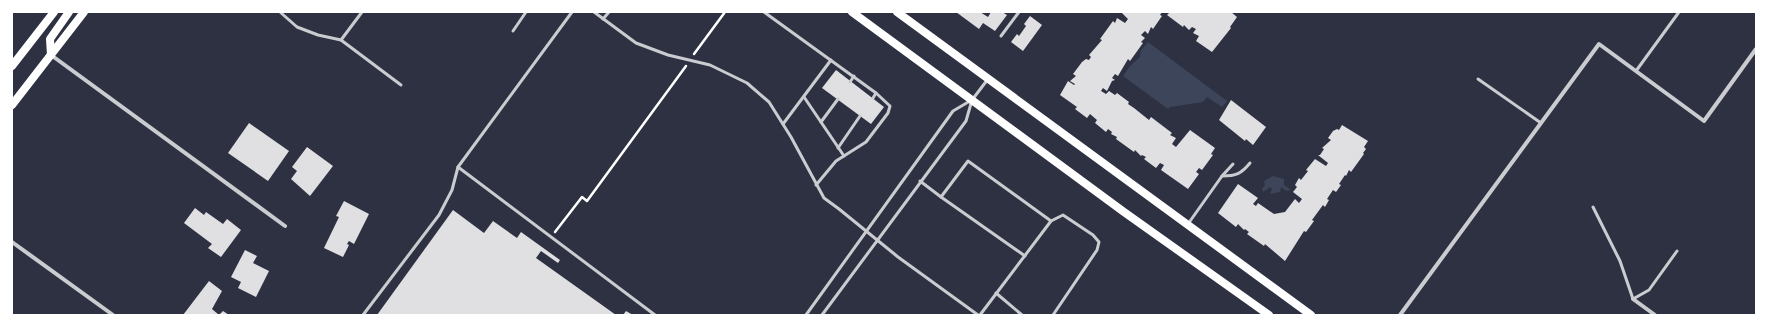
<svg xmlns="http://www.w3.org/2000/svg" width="1768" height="327" viewBox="0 0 1768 327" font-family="'Fira Sans Condensed',sans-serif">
  <rect width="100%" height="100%" fill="#2d3142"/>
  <g fill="#3c4559">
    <path d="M1148,42L1227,101L1222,107L1207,97L1203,102L1170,107L1168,109L1123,76L1130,66L1140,57L1141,50Z"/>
    <path d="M1273,176L1284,179V185L1291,190L1287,191L1281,187L1280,192L1270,194L1272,189L1270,187L1263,192L1262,188L1265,186L1264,181Z"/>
  </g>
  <g fill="#e0e0e3">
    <path d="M956,12H980L988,17L991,12H1002L1007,15L995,31L983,23L979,29Z"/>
    <path d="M1121,12H1162L1160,15L1162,16L1153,29L1151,27L1148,34L1145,31L1141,35L1145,38L1141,42L1143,43L1130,61L1128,59L1118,76L1115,74L1112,78L1115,80L1112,81L1107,91L1103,88L1101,91L1106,94L1109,91L1115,95L1117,93L1129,102L1128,104L1134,108L1149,120L1151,117L1172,133L1170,135L1176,138L1172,144L1176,147L1190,130L1215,148L1211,154L1213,155L1202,170L1199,168L1196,172L1199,174L1188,189L1161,170L1164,165L1160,163L1156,168L1144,159L1146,157L1142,155L1141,156L1135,150L1134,152L1116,139L1117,137L1111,134L1112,132L1108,129L1106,132L1095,123L1097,120L1090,114L1087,118L1075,109L1077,107L1060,95L1068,81L1074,85L1075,84L1070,81L1076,76L1073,74L1082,62L1086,59L1089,60L1091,57L1089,55L1102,40L1100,39L1113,21L1115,23L1117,18L1125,23L1128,19Z"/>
    <path d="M1170,12H1231L1237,17L1230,27L1231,28L1212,52L1196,41L1199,36L1193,33L1196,29L1192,27L1189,30L1184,25L1183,27L1167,15Z"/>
    <path d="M1030,16L1042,25L1023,51L1011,42L1017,34L1019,36L1026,26L1024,24Z"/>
    <path d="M836,70L884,107L871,124L822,88Z"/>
    <path d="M1231,100L1266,127L1253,145L1246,139L1245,141L1219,120Z"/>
    <path d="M249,123L289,151L268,181L228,153Z"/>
    <path d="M1342,125L1368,141L1364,147L1366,149L1363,153L1364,154L1351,172L1349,170L1346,176L1345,175L1339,184L1341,185L1336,192L1333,190L1327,199L1329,200L1325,207L1323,205L1312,220L1314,221L1306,232L1304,231L1285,261L1265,244L1264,246L1247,234L1249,232L1245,229L1244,230L1238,224L1236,227L1218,213L1238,184L1258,198L1253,204L1256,206L1258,203L1274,214L1285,212L1295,199L1299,203L1302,199L1293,192L1297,187L1295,185L1299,178L1301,180L1308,171L1306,170L1315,159L1326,166L1328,163L1318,155H1320L1324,149L1322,148L1331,140L1328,138L1333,131L1337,129L1339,130Z"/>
    <path d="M307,147L333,166L310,196L291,179L297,171L292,167Z"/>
    <path d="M344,201L369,214L354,244L349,241L347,244L349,245L343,257L324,248L339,217L336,216Z"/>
    <path d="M195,208L204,215L206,212L223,224L227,219L241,230L221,257L208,248L212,244L184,223Z"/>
    <path d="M453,210L484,233L493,221L517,238L521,232L560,260L558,263L541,251L536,258L616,315H377Z"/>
    <path d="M245,250L257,256L253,263L269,271L256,297L238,288L241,282L231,277Z"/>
    <path d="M209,281L222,291L212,309L219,315L223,311L229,315H183Z"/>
    <path d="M626,311L633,315H623Z"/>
  </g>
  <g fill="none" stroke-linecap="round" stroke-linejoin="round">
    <g stroke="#fff" stroke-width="2.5">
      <path d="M694,54L725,12"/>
      <path d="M555,232L582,197L587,201L686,66"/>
    </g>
    <g stroke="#caccd0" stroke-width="3">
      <path d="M280,12L297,27L318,35L341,40L401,85"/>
      <path d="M594,12L636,43L668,55L710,65L747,83L769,102L791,137L824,198L839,209L898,257L978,315"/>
      <path d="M764,12L876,93L890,106L888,113L866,142L836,161L816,185"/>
      <path d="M603,19L609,12"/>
      <path d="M513,31L526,12"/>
      <path d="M1001,36L1019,12"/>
      <path d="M341,40L362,12"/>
      <path d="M1636,71L1679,12"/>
      <path d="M1478,79L1541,123"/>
      <path d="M850,82L854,76"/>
      <path d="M804,97L844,156"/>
      <path d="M873,98L876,93"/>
      <path d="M821,122L838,99"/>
      <path d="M783,124L831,60"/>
      <path d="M838,148L860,116"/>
      <path d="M458,167L655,315"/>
      <path d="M1222,176C1236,176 1241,174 1250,163"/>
      <path d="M920,181L941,197L968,161L1051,221L980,315"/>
      <path d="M941,197L1025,256"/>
      <path d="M1593,207L1620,261L1633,299L1649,290L1677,251"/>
      <path d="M1051,221L1063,215L1093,235L1099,242L1097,250L1053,315"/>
      <path d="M1188,224L1222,176L1233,164"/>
      <path d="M996,293L1022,315"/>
      <path d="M363,315L439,215L452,190L458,167L572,12"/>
      <path d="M806,315L953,111L970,101"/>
      <path d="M822,315L966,121L972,100L988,79"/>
    </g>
    <g stroke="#caccd0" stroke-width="4">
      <path d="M51,55L285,226"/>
      <path d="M12,242L113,315"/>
      <path d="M1633,299L1655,315"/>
      <path d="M1400,315L1599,44L1704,121L1756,49"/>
    </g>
    <g stroke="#fff" stroke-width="8">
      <path d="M852,12L1124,212L1269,315"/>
      <path d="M897,12L1311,315"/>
      <path d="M51,55L50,39L69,12"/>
      <path d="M12,66L54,12"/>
      <path d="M12,105L84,12"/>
    </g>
  </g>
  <rect width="1768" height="327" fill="none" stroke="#ffffff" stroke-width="26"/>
</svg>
